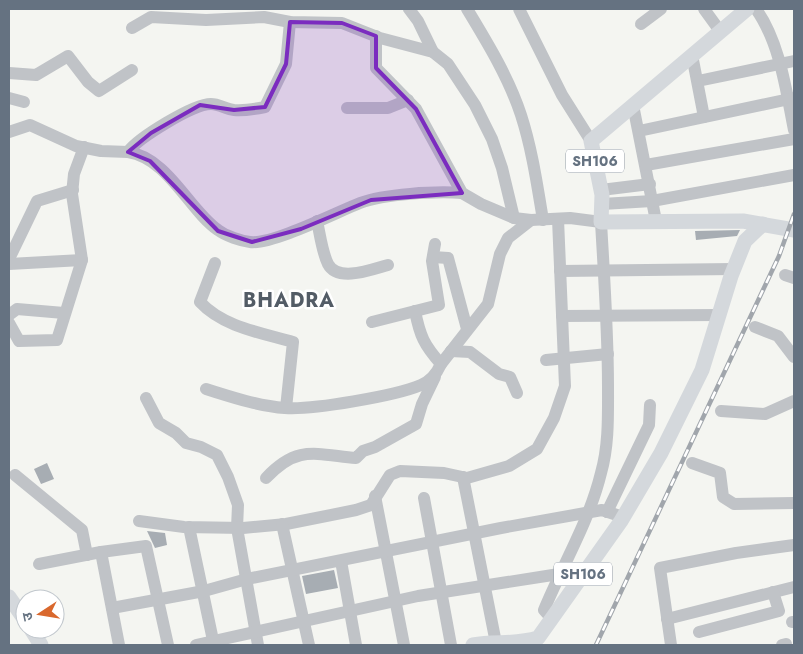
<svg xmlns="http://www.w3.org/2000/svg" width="803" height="654" viewBox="0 0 803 654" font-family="Jost,'Noto Sans Devanagari',sans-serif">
  <rect width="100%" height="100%" fill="#f4f5f1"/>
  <g fill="#a7adb3">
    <path d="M740,230L737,236L696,240L695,231Z"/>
    <path d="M47,463L54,479L41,484L34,469Z"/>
    <path d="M147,531L165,533L167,545L155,548Z"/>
    <path d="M334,570L338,588L306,594L302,576Z"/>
  </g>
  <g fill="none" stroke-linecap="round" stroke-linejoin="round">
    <g stroke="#c0c3c7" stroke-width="12">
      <path d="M409,9L418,21L433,52"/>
      <path d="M467,9C487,42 509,78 521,115C532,149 537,184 543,220"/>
      <path d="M519,9L562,95L591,141"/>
      <path d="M704,9L720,31"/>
      <path d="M756,9C780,43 786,90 794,130"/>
      <path d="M641,24L661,9"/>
      <path d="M132,28L151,17L206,20L264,17L290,22L342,23L380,38L433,52L448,64L475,105L492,139L502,168L514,218"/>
      <path d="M376,36V68L416,109L462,193L481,204L514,218L531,220L570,218L601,222C604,276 608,331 608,386C608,415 609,445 601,473C589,522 563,564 544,610L552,619"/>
      <path d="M692,55L704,117"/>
      <path d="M9,73L36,75L68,56L88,82L99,91L132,70"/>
      <path d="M698,81L794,61"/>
      <path d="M9,98L24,102"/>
      <path d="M633,105L656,221"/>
      <path d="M347,108H388L408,100"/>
      <path d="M639,131L794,98"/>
      <path d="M9,132L30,125L76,146L101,151L128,152C138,138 193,104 211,104C219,104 226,109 234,110C244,111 255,109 265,107L286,64L290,22"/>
      <path d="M128,152C168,158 189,210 218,230C226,236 241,241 250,242C272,245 337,212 360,203C384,194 436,191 462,193"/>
      <path d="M646,165L794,139"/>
      <path d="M601,190L650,184"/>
      <path d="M602,204L652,201L794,175"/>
      <path d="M317,221C320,234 322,252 328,264C338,283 373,269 388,265"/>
      <path d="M433,257L448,258L467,329"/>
      <path d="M9,259L37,201L73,190"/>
      <path d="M215,263L200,302C223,327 262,333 293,342L286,408"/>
      <path d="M9,264L82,260"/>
      <path d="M560,271L734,269"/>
      <path d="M785,275L794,278"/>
      <path d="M415,311C420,336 424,345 441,364"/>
      <path d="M9,315L17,309L64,313"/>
      <path d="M562,316L719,315"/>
      <path d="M372,322L439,305L432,261L435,244"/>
      <path d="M9,323L19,341L57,340L82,260L72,194L74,174L84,147"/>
      <path d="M755,327L778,336L794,357"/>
      <path d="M451,351L470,352L499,374L510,377L517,393"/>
      <path d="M546,360L608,354"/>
      <path d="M206,389C232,397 258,406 285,408C312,410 395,396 421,385C431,381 437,373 441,364L488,304L500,254L508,238L531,220"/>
      <path d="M146,398L159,423L176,433L186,443L201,447L217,455L228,477L238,505L237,528L258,645"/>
      <path d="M721,411L765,414L794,401"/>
      <path d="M692,463L720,473L723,497L734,504L794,503"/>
      <path d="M15,475L82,530L87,555"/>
      <path d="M463,477L496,643"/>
      <path d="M266,478C297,445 314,454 356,458L363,451L375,447L416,424L422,404L435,377"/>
      <path d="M375,496L404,645"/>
      <path d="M424,498L451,645"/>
      <path d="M607,512L649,425L650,405"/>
      <path d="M139,521L184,527L243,528L286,524L356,510L371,505L390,475L400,471L444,473L467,478L509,466L537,449L554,418L565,386L558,219"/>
      <path d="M282,524L309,645"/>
      <path d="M189,527L214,645"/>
      <path d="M101,552L146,546L168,645"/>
      <path d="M341,561L356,645"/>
      <path d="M39,564L101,552L119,645"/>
      <path d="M112,608L204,591L247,579L501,528L602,510L623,517"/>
      <path d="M667,619L794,587"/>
      <path d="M792,622H794"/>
      <path d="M699,632L779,611L773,592"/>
      <path d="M196,645L418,596L559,574L578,582"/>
      <path d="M671,645L660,568L736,553L794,545"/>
      <path d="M782,645L786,644"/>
    </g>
    <g stroke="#d4d8dc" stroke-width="15">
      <path d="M747,9L591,141L602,195L601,222L743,221L794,230"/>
      <path d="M9,597L25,620"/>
      <path d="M31,629L41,645"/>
      <path d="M473,645C495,641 516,645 538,638L621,521L661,453L702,370L731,276L745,241L763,224"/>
    </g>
    <defs>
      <path id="rail" d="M596,645L779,256L794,214"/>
    </defs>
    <use href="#rail" stroke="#a1a6ac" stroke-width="4.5"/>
    <use href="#rail" stroke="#fff" stroke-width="2.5" stroke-dasharray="8" stroke-linecap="butt"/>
  </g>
  <path fill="#7b2cbf" fill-opacity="0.2" stroke="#7b2cbf" stroke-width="4" stroke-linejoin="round" d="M290,22L342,23L376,36V68L416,109L462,193L371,200L301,229L252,242L218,231L150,161L128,152L151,133L200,105L234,110L265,107L286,64Z"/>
  <g text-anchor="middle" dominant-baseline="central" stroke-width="5" stroke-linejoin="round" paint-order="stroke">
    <g fill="#fff" stroke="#939ca7" stroke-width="1">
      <rect x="566" y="149.5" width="58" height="23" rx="4"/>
      <rect x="554" y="562.5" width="58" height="23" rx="4"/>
    </g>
    <g font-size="14" font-weight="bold" fill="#657281">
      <text x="595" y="161">SH106</text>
      <text x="583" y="574">SH106</text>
    </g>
    <g font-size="20" font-weight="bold" letter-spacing="1" fill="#535c66" stroke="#fff">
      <text x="289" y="300">BHADRA</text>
    </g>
  </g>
  <rect width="803" height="654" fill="none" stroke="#657281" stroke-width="20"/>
  <g transform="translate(40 614) rotate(258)"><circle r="24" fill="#ffffff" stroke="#c1c7cd"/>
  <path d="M0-4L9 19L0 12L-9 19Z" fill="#d9682d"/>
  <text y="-8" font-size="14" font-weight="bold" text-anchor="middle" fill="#657281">उ</text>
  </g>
</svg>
